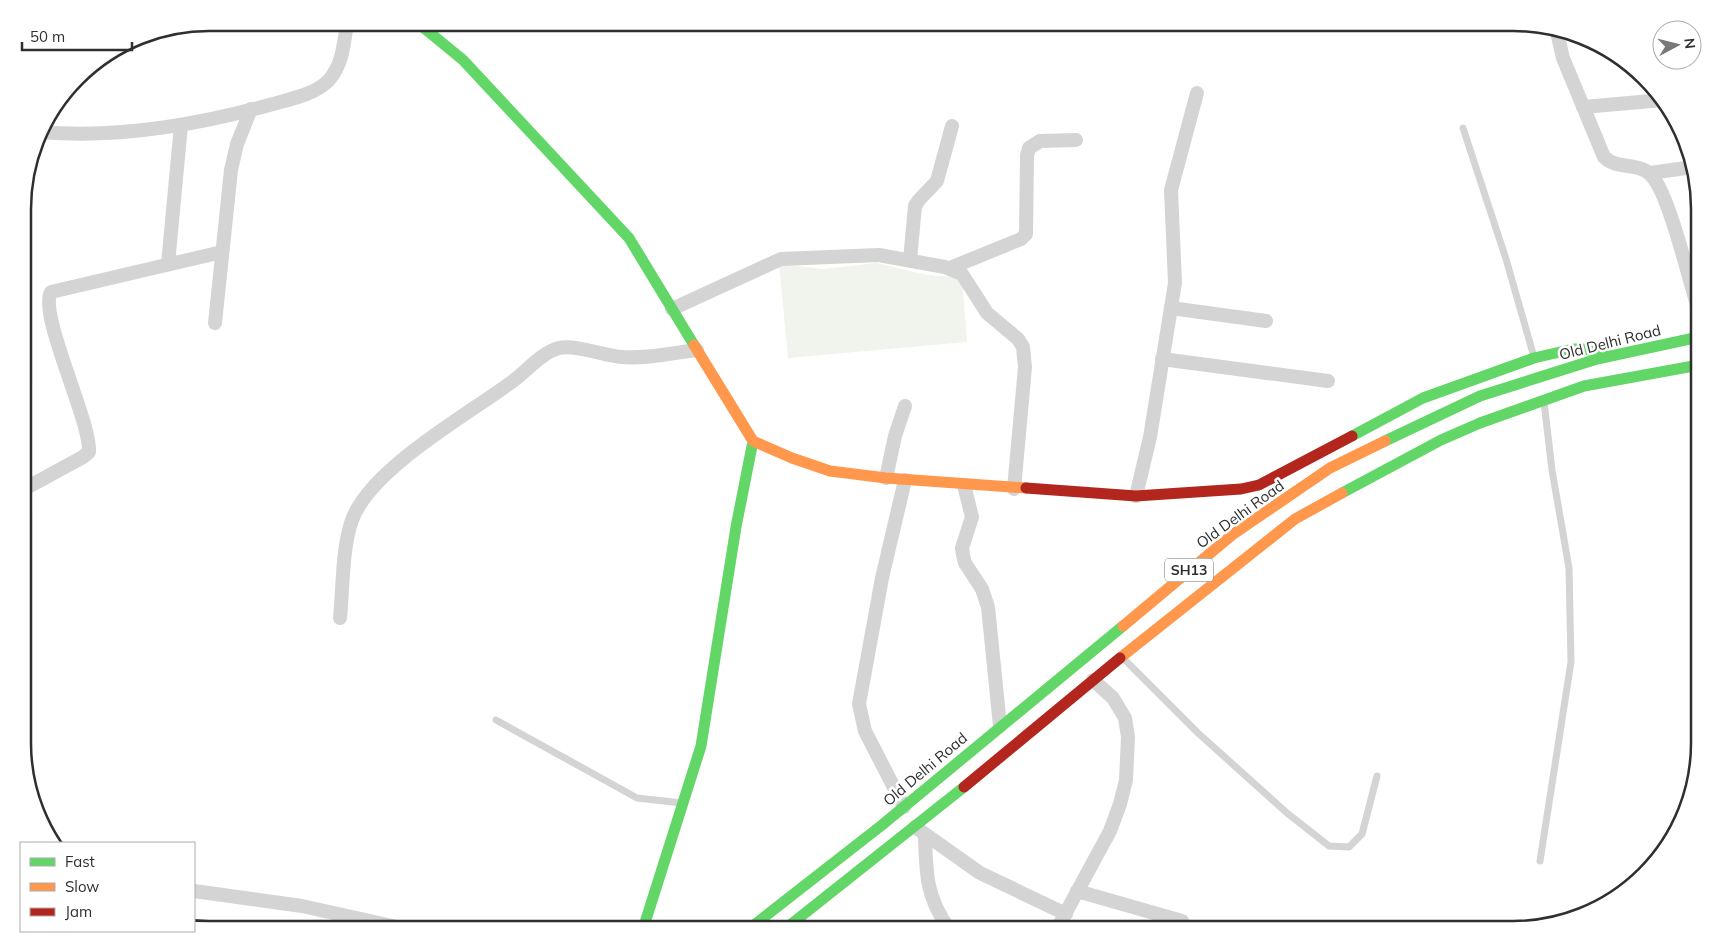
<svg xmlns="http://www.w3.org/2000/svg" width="1722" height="952" viewBox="0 0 1722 952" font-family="Mulish,sans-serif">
  <rect width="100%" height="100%" fill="#fff"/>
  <path fill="#f1f4ec" d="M876,263L927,275L962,277L967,342L788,358L779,264L824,269Z"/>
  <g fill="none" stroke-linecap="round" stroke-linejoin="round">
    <g stroke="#d4d4d4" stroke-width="7">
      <path d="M1463,128L1506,259L1534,357"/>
      <path d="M1124,659L1198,733L1287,813L1329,846L1349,847L1362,834L1377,776"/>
      <path d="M496,720L637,798L682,803"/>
      <path d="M1540,861L1571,662L1569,568L1552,470L1544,402"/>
    </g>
    <g stroke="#d4d4d4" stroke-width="14">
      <path d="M1556,28L1563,58L1604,157C1617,170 1637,162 1650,174C1669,191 1689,282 1699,311"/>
      <path d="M1583,107L1663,100"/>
      <path d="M40,132C118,139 198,125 273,104C291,99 316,94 329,80C343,64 344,42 347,23"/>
      <path d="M1650,173L1693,167"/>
      <path d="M910,260L915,206L919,200L937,181L952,126"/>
      <path d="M168,264L181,125"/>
      <path d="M950,268L1021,239L1026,234L1027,156L1029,148L1040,141L1076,140"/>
      <path d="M1171,308L1266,321"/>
      <path d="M672,309L781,259L879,255L945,267L962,274L987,313L1018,339L1023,347L1025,367L1014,489"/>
      <path d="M215,323L231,170L237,144L251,109"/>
      <path d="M1162,359L1328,381"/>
      <path d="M886,478L895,436L905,406"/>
      <path d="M964,485L972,517L962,548L963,555L965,563L982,589L988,607L1000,726"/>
      <path d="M26,488L83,457L89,452C91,421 38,314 51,292L222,252"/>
      <path d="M1136,496L1150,437L1175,283L1171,190L1197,93"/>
      <path d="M340,618C343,588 342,548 352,520C371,468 469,414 513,381C528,370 541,353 559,348C575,344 605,356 622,357C647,359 673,353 697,350"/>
      <path d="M904,807L865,731L859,704L882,578L905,480"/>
      <path d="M915,827L980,873L1066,914"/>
      <path d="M925,835C926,873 926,897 949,929"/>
      <path d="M194,891L302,906L406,929"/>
      <path d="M1077,891L1182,921"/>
      <path d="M1057,929L1110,831L1120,804L1126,780L1128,737L1125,718L1113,698L1093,680"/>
    </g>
    <g stroke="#63d668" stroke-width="11">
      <path d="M418,23L463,60L629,238L694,345"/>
      <path d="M1352,436L1423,398L1534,358L1573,349H1585L1609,356"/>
      <path d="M1385,441L1480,396L1597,359L1699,337"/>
      <path d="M1342,493L1441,440L1480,423L1584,386L1699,365"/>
      <path d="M643,929L701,746L736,527L753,441"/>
      <path d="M749,929L882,825L1123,626"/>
      <path d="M785,929L964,787"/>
    </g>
    <g stroke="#ff974d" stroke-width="11">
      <path d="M694,345L753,441L792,458L830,471L886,478L1026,488"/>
      <path d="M1123,626L1232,535L1330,468L1385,441"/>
      <path d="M1120,658L1295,519L1342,493"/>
    </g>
    <g stroke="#b3261e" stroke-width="11">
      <path d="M1026,488L1136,496L1241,489L1259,485L1352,436"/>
      <path d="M964,787L1120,658"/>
    </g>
  </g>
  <g text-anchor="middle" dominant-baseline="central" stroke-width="5" stroke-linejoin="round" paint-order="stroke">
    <rect fill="#fff" stroke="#6d6d6d" stroke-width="1" x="1165" y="558.5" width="48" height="23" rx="4"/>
    <g font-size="14" font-weight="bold" fill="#2f2f2f">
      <text x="1189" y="570">SH13</text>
    </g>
    <g font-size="15" fill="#2f2f2f" stroke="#fff">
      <text transform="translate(1610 342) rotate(-14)">Old Delhi Road</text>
      <text transform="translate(1240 514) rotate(-36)">Old Delhi Road</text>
      <text transform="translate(925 769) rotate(-40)">Old Delhi Road</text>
    </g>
  </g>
  <path d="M0 0H1722V952H0ZM209 31H1513A178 178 0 0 1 1691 209V743A178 178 0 0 1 1513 921H209A178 178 0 0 1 31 743V209A178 178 0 0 1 209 31Z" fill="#fff" fill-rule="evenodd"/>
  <path fill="none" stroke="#2f2f2f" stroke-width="2.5" d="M209 31H1513A178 178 0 0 1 1691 209V743A178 178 0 0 1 1513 921H209A178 178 0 0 1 31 743V209A178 178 0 0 1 209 31Z"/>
  <rect x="20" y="842" width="175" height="90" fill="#ffffff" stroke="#acacac"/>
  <rect x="30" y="858" width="25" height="8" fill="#63d668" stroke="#acacac"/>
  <text x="65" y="867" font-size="15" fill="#2f2f2f">Fast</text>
  <rect x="30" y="883" width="25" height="8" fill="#ff974d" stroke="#acacac"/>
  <text x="65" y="892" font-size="15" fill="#2f2f2f">Slow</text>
  <rect x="30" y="908" width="25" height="8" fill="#b3261e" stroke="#acacac"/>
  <text x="65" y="917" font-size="15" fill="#2f2f2f">Jam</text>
  <g transform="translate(1677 45) rotate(83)"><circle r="24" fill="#ffffff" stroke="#acacac"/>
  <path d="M0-4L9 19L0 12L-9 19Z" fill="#787878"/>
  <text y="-8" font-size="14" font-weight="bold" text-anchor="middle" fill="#2f2f2f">N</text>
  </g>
  <path d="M22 42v8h110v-8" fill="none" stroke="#2f2f2f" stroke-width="2.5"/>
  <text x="30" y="42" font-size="15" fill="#2f2f2f" stroke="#ffffff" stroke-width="4" paint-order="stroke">50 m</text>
</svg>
